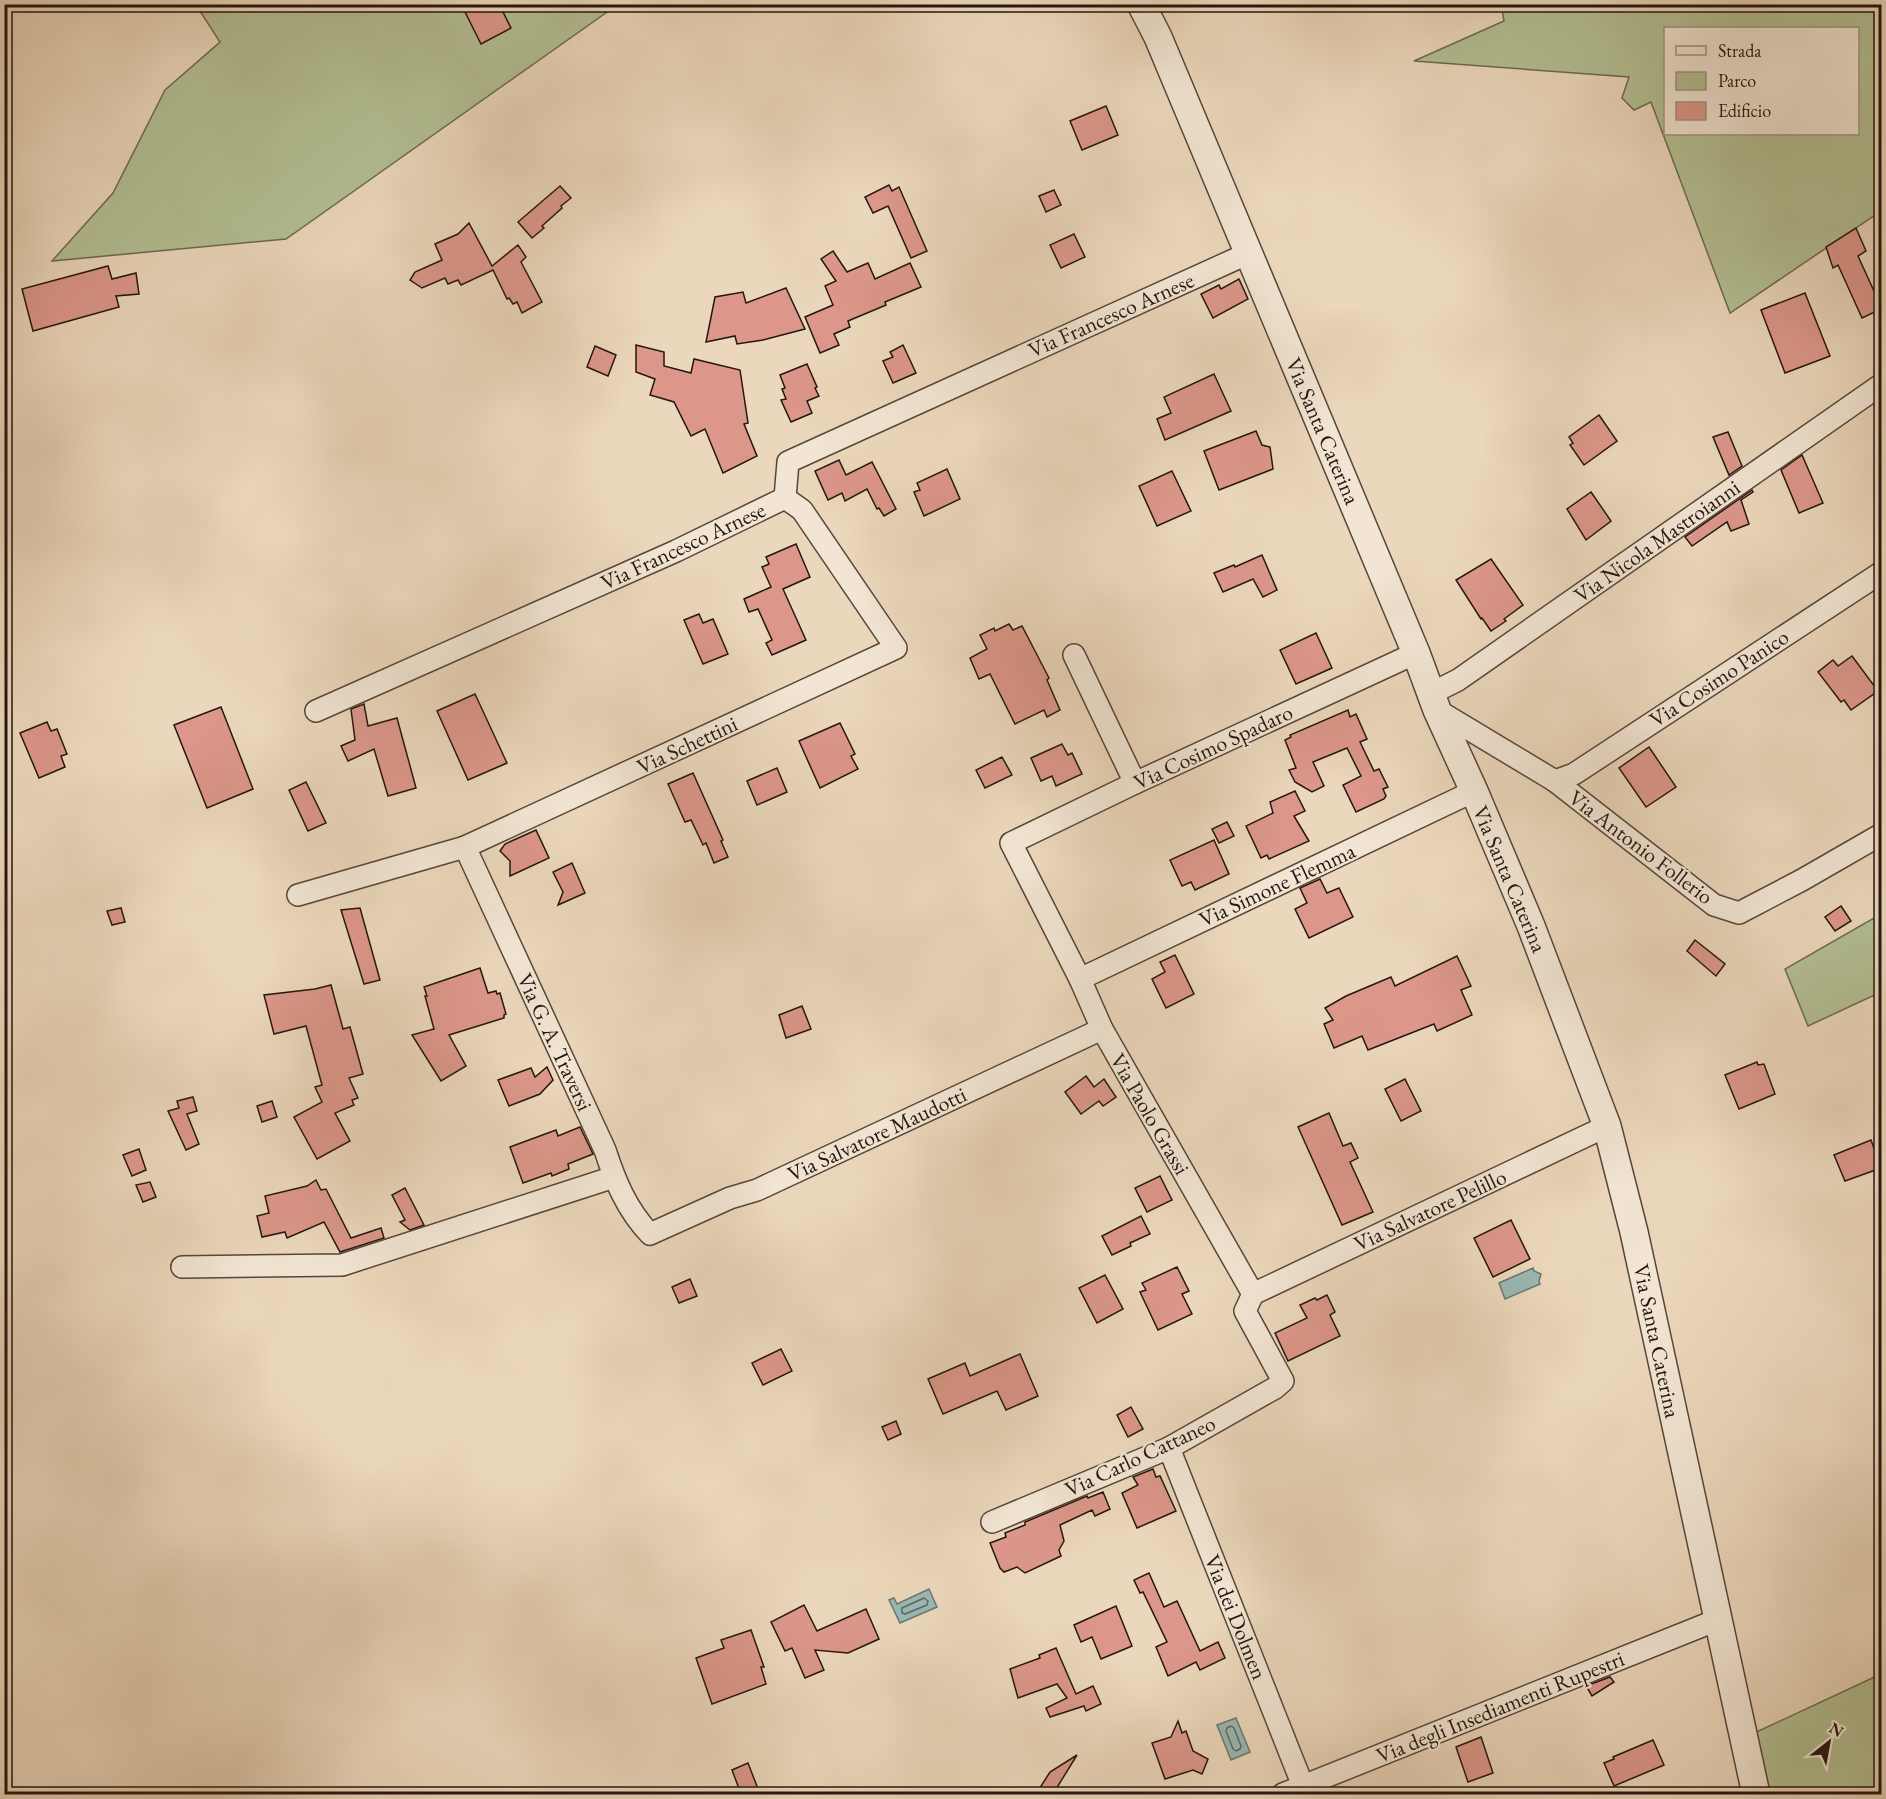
<svg xmlns="http://www.w3.org/2000/svg" width="1886" height="1799" viewBox="0 0 1886 1799" font-family="'EB Garamond',serif">
  <rect width="100%" height="100%" fill="#ebd7bb"/>
  <filter id="stains"><feTurbulence type="fractalNoise" baseFrequency=".00333" numOctaves="4"/><feColorMatrix values="0 0 0 0 .2 0 0 0 0 .09 0 0 0 0 .02 0 0 0 .5 -.17"/></filter>
  <radialGradient id="worn" r=".72"><stop offset=".6" stop-color="#630" stop-opacity="0"/><stop offset="1" stop-color="#630" stop-opacity=".3"/></radialGradient>
  <g fill="#b3bf93" stroke="#6c6a52" stroke-width="1.5" fill-rule="evenodd">
    <path d="M196,5H617L286,239L52,261L113,193L165,90L220,42Z"/>
    <path d="M1503,5H1881V211L1730,313L1651,102L1634,110L1622,98L1629,77L1414,61L1504,21L1502,10ZM1666,28H1858V134H1666Z"/>
    <path d="M1881,914V992L1808,1026L1785,969Z"/>
    <path d="M1881,1674V1794H1763L1750,1735Z"/>
  </g>
  <g fill="#99b8b4" stroke="#6a7772" stroke-width="1.5">
    <path d="M1533,1268L1534,1271L1541,1274L1539,1281L1540,1284L1505,1299L1499,1283Z"/>
    <path d="M929,1589L937,1607L900,1623L889,1600L894,1598L897,1604Z"/>
    <path d="M1236,1718L1250,1752L1231,1760L1217,1725Z"/>
  </g>
  <g fill="none" stroke-linecap="round" stroke-linejoin="round">
    <g stroke="#5e6762" stroke-width="1.5">
      <path d="M924,1598L928,1601L927,1605L905,1614L902,1613V1608Z"/>
      <path d="M1231,1726L1234,1728L1241,1746L1240,1749L1236,1751L1233,1749L1226,1731L1227,1728Z"/>
    </g>
  </g>
  <g fill="#dc978a" stroke="#241610" stroke-width="1.5">
    <path d="M461,4H499L511,28L481,44Z"/>
    <path d="M1106,106L1118,135L1082,150L1070,121Z"/>
    <path d="M889,185L892,191L899,187L927,251L911,258L888,206L873,213L865,197Z"/>
    <path d="M560,186L571,198L561,206L562,208L542,226L544,228L532,238L518,222Z"/>
    <path d="M1054,190L1061,205L1046,212L1039,196Z"/>
    <path d="M469,223L492,266L518,245L526,257L521,262L542,302L522,313L517,302L513,304L509,298L507,299L493,270L461,285L458,280L448,284L445,278L422,288L410,280L415,272L442,260L435,244L458,234Z"/>
    <path d="M1856,228L1866,251L1858,256L1874,291L1881,288V309L1862,318L1838,265L1833,268L1826,247Z"/>
    <path d="M1074,234L1085,257L1061,268L1050,245Z"/>
    <path d="M833,251L847,272L868,263L875,279L910,263L921,287L885,302L886,305L848,321L850,327L834,334L839,345L820,353L805,317L833,305L825,286L836,281L821,259Z"/>
    <path d="M108,266L112,279L136,273L139,294L116,296L119,307L33,331L22,289Z"/>
    <path d="M1239,279L1248,299L1213,318L1201,294L1219,285L1221,289Z"/>
    <path d="M786,288L805,329L763,340L737,344L735,336L706,342L715,297L743,292L746,303Z"/>
    <path d="M1805,293L1830,356L1785,373L1761,310Z"/>
    <path d="M636,345L664,352V366L691,373L694,359L740,370L748,423L744,424L757,456L723,473L705,429L691,436L674,402L650,395L655,379L636,372Z"/>
    <path d="M903,345L916,373L893,383L883,361L893,357L890,352Z"/>
    <path d="M595,346L616,355L608,376L587,367Z"/>
    <path d="M807,364L817,387L815,388L819,396L807,401L812,413L791,422L781,400L786,399L782,389L785,388L780,375Z"/>
    <path d="M1214,374L1231,411L1165,440L1157,419L1171,413L1164,397Z"/>
    <path d="M1599,415L1617,441L1584,465L1570,445L1573,443L1569,437Z"/>
    <path d="M1256,431L1262,445L1270,447L1273,469L1219,490L1204,451Z"/>
    <path d="M1728,432L1742,466L1729,475L1713,437Z"/>
    <path d="M1802,455L1823,503L1799,513L1781,470Z"/>
    <path d="M839,460L846,475L872,462L896,509L884,516L879,508L877,509L867,489L845,501L842,493L828,500L815,471Z"/>
    <path d="M947,469L960,499L924,516L914,492L920,490L917,483Z"/>
    <path d="M1172,471L1191,511L1157,526L1139,486Z"/>
    <path d="M1752,490L1753,492L1741,500L1749,524L1731,531L1727,522L1692,546L1685,537Z"/>
    <path d="M1591,492L1611,521L1586,540L1567,509Z"/>
    <path d="M796,544L810,577L783,589L806,640L772,655L766,643L772,640L758,609L749,612L744,599L771,587L762,567L769,564L766,557Z"/>
    <path d="M1262,555L1277,590L1263,597L1253,579L1223,592L1214,573L1234,565L1235,567Z"/>
    <path d="M1491,559L1523,605L1504,619L1506,621L1491,631L1482,618L1481,619L1456,580Z"/>
    <path d="M699,614L703,623L713,619L728,654L703,664L684,620Z"/>
    <path d="M1009,624L1013,630L1022,626L1049,678L1047,680L1060,710L1047,717L1044,710L1015,724L990,674L979,679L970,658L987,649L980,635L994,628L995,631Z"/>
    <path d="M1316,633L1332,668L1296,684L1280,650Z"/>
    <path d="M1852,656L1878,691L1851,710L1844,700L1841,702L1818,672L1833,660L1838,666Z"/>
    <path d="M475,694L507,763L468,780L437,711Z"/>
    <path d="M364,704L368,726L397,718L416,788L388,796L374,749L348,761L341,746L355,740L351,709Z"/>
    <path d="M221,707L253,789L207,808L174,725Z"/>
    <path d="M1348,710L1350,717L1356,714L1367,739L1360,742L1374,771L1379,769L1388,787L1383,789L1386,796L1384,799L1356,812L1343,785L1361,776L1347,748L1313,762L1324,786L1312,792L1295,782L1289,770L1296,768L1285,740L1291,737L1290,735Z"/>
    <path d="M47,722L51,731L57,729L67,754L61,756L65,767L39,778L20,733Z"/>
    <path d="M840,723L855,754L851,756L858,769L820,788L799,741Z"/>
    <path d="M1062,744L1068,755L1072,753L1082,774L1056,786L1052,776L1041,781L1031,758Z"/>
    <path d="M1649,747L1676,787L1646,807L1619,768Z"/>
    <path d="M1002,757L1012,775L985,788L976,770Z"/>
    <path d="M777,768L787,792L757,805L747,781Z"/>
    <path d="M693,773L723,840L721,841L728,857L714,863L706,843L703,845L691,820L685,822L668,784Z"/>
    <path d="M306,782L326,823L308,831L289,790Z"/>
    <path d="M1295,791L1305,811L1294,816L1309,841L1269,859L1267,855L1261,858L1246,826L1273,813L1270,802Z"/>
    <path d="M1227,822L1234,836L1219,843L1212,829Z"/>
    <path d="M536,830L549,858L510,876V861L500,851L505,844Z"/>
    <path d="M1214,840L1229,874L1195,890L1191,882L1182,886L1170,860Z"/>
    <path d="M572,863L585,893L558,905L563,892L553,872Z"/>
    <path d="M1320,879L1327,893L1339,888L1353,917L1309,938L1295,909L1307,903L1300,888Z"/>
    <path d="M1841,906L1851,921L1835,931L1825,917Z"/>
    <path d="M121,908L125,922L112,925L107,911Z"/>
    <path d="M360,908L380,980L364,984L341,910Z"/>
    <path d="M1695,940L1725,964L1716,976L1687,951Z"/>
    <path d="M1175,955L1194,994L1166,1008L1152,979L1165,972L1160,962Z"/>
    <path d="M1457,956L1471,986L1461,990L1472,1015L1437,1031L1434,1024L1368,1050L1362,1036L1334,1048L1324,1024L1333,1020L1325,1008L1346,996L1391,977L1395,986Z"/>
    <path d="M480,968L488,993L496,991L497,994L500,993L506,1014L504,1015V1018L449,1035L466,1066L441,1081L412,1035L434,1029L425,996H427L424,987Z"/>
    <path d="M331,985L343,1029L350,1027L363,1074L349,1078L358,1098L352,1100L354,1105L335,1113L350,1141L317,1159L294,1117L322,1102L315,1087L322,1085L306,1026L274,1034L264,995L315,989Z"/>
    <path d="M802,1006L811,1029L786,1038L779,1015Z"/>
    <path d="M1757,1062L1758,1065L1764,1064L1775,1094L1739,1109L1725,1075Z"/>
    <path d="M547,1067L553,1080L540,1094L509,1106L498,1080L531,1068L535,1077Z"/>
    <path d="M1086,1076L1094,1087L1104,1079L1116,1097L1103,1106L1099,1101L1081,1114L1065,1092Z"/>
    <path d="M1405,1079L1421,1111L1401,1121L1385,1089Z"/>
    <path d="M193,1097L197,1111L187,1114L199,1144L186,1150L168,1111L179,1108L177,1101Z"/>
    <path d="M272,1101L277,1117L262,1122L257,1106Z"/>
    <path d="M1329,1113L1343,1146L1351,1143L1358,1158L1350,1162L1373,1212L1342,1225L1298,1127Z"/>
    <path d="M580,1127L593,1154L568,1164L569,1169L552,1176L551,1173L523,1183L510,1147L556,1130L558,1136Z"/>
    <path d="M1871,1140L1881,1168L1845,1181L1834,1155Z"/>
    <path d="M139,1149L146,1170L132,1176L123,1155Z"/>
    <path d="M1160,1176L1172,1200L1147,1212L1135,1188Z"/>
    <path d="M316,1180L321,1190L326,1189L351,1238L381,1228L384,1238L340,1252L324,1222L287,1238L285,1232L262,1237L257,1216L269,1213L265,1196L307,1186Z"/>
    <path d="M150,1182L156,1197L143,1202L136,1185Z"/>
    <path d="M405,1188L424,1225L410,1230L400,1222L405,1220L392,1195Z"/>
    <path d="M1141,1216L1150,1234L1130,1243L1131,1246L1112,1255L1102,1236Z"/>
    <path d="M1511,1220L1530,1259L1493,1277L1474,1238Z"/>
    <path d="M1177,1267L1189,1291L1182,1294L1192,1314L1158,1330L1140,1292L1146,1290L1142,1283Z"/>
    <path d="M1105,1275L1123,1309L1097,1323L1079,1288Z"/>
    <path d="M690,1279L697,1296L679,1303L672,1287Z"/>
    <path d="M1327,1295L1335,1312L1330,1315L1340,1336L1288,1361L1275,1333L1307,1318L1300,1305L1315,1298L1317,1300Z"/>
    <path d="M781,1349L792,1371L763,1385L752,1363Z"/>
    <path d="M1020,1354L1038,1396L1006,1410L997,1391L943,1414L928,1379L965,1363L970,1376Z"/>
    <path d="M1131,1407L1143,1429L1128,1437L1117,1415Z"/>
    <path d="M896,1421L901,1434L888,1440L882,1427Z"/>
    <path d="M1153,1469L1156,1477L1160,1476L1176,1511L1137,1528L1122,1493L1138,1485L1133,1477Z"/>
    <path d="M1103,1492L1110,1509L1095,1516L1092,1510L1060,1525L1064,1541L1059,1550L1061,1556L1025,1573L1017,1567L1004,1572L1000,1568L990,1543L1006,1537L1005,1533L1025,1525V1522L1087,1496L1088,1498Z"/>
    <path d="M1149,1573L1164,1607L1177,1601L1200,1651L1218,1642L1225,1658L1200,1670L1196,1662L1168,1676L1156,1647L1167,1642L1143,1592L1140,1593L1134,1580Z"/>
    <path d="M804,1605L817,1631L866,1609L879,1639L848,1653L815,1650L824,1670L805,1678L792,1648L785,1651L771,1622Z"/>
    <path d="M1116,1606L1132,1646L1101,1659L1092,1637L1081,1642L1074,1625Z"/>
    <path d="M751,1630L764,1667H761L766,1684L712,1704L696,1658L724,1648L721,1640Z"/>
    <path d="M1056,1648L1076,1694L1093,1686L1101,1704L1086,1711L1084,1706L1050,1717L1046,1708L1067,1698L1057,1684L1018,1698L1010,1669L1040,1658L1039,1655Z"/>
    <path d="M1610,1677L1614,1682L1592,1696L1586,1686Z"/>
    <path d="M1178,1721L1182,1733L1186,1731L1193,1751L1208,1759L1202,1774L1193,1770L1165,1779L1152,1743L1171,1737Z"/>
    <path d="M1481,1737L1493,1773L1468,1782L1456,1747Z"/>
    <path d="M1653,1740L1664,1765L1614,1786L1604,1763L1614,1759L1613,1757Z"/>
    <path d="M1077,1755L1053,1794H1036L1050,1772Z"/>
    <path d="M748,1763L760,1794H741L732,1770Z"/>
  </g>
  <g fill="none" stroke-linecap="round" stroke-linejoin="round">
    <defs>
      <g id="minor">
        <path d="M1074,655L1135,783"/>
        <path d="M1430,694L1458,680L1882,384"/>
        <path d="M1437,710L1555,781L1714,905L1739,913L1802,880L1882,834"/>
        <path d="M316,711L676,551L785,498L788,462L1249,253"/>
        <path d="M1555,781L1574,774L1882,572"/>
        <path d="M465,847L605,1150C615,1181 627,1210 650,1234L730,1198L757,1190L1102,1029"/>
        <path d="M298,895L465,847L896,648L802,510L785,498"/>
        <path d="M1080,979L1474,791"/>
        <path d="M182,1267L342,1265L614,1177"/>
        <path d="M1253,1294L1607,1126"/>
        <path d="M1169,1448L1303,1786"/>
        <path d="M992,1522L1169,1448L1275,1388L1283,1381L1245,1311L1253,1294L1102,1029L1080,979L1011,843L1135,783L1416,653"/>
        <path d="M1283,1794L1717,1620"/>
      </g>
      <path id="tertiary" d="M1141,4L1158,37L1416,653L1437,710L1474,791L1531,926L1607,1126L1634,1232L1756,1794"/>
    </defs>
    <use href="#minor" stroke="#56463b" stroke-width="24"/>
    <use href="#tertiary" stroke="#56463b" stroke-width="30"/>
    <use href="#minor" stroke="#f2e5d3" stroke-width="21"/>
    <use href="#tertiary" stroke="#f2e5d3" stroke-width="27"/>
  </g>
  <g text-anchor="middle" dominant-baseline="central" stroke-width="4.5" stroke-linejoin="round" paint-order="stroke">
    <g font-size="22" fill="#241610" stroke="#f2e5d3">
      <text transform="translate(1111 315) rotate(-24)">Via Francesco Arnese</text>
      <text transform="translate(1323 431) rotate(67)">Via Santa Caterina</text>
      <text transform="translate(1657 541) rotate(-35)">Via Nicola Mastroianni</text>
      <text transform="translate(683 546) rotate(-25)">Via Francesco Arnese</text>
      <text transform="translate(1719 678) rotate(-33)">Via Cosimo Panico</text>
      <text transform="translate(687 745) rotate(-25)">Via Schettini</text>
      <text transform="translate(1213 747) rotate(-25)">Via Cosimo Spadaro</text>
      <text transform="translate(1641 847) rotate(37)">Via Antonio Follerio</text>
      <text transform="translate(1510 879) rotate(67)">Via Santa Caterina</text>
      <text transform="translate(1277 885) rotate(-25)">Via Simone Flemma</text>
      <text transform="translate(555 1042) rotate(65)">Via G. A. Traversi</text>
      <text transform="translate(1150 1114) rotate(60)">Via Paolo Grassi</text>
      <text transform="translate(877 1134) rotate(-25)">Via Salvatore Maudotti</text>
      <text transform="translate(1430 1210) rotate(-25)">Via Salvatore Pelillo</text>
      <text transform="translate(1657 1341) rotate(78)">Via Santa Caterina</text>
      <text transform="translate(1140 1456) rotate(-25)">Via Carlo Cattaneo</text>
      <text transform="translate(1236 1617) rotate(68)">Via dei Dolmen</text>
      <text transform="translate(1500 1707) rotate(-22)">Via degli Insediamenti Rupestri</text>
    </g>
  </g>
  <rect width="1886" height="1799" fill="none" stroke="#ebd7bb" stroke-width="24"/>
  <rect x="6" y="6" width="1874" height="1787" fill="none" stroke="#241610" stroke-width="3"/>
  <rect x="12" y="12" width="1862" height="1775" fill="none" stroke="#241610" stroke-width="1.5"/>
  <rect x="1664" y="27" width="195" height="108" fill="#f2e5d3" stroke="#a09285" stroke-width="1.5"/>
  <rect x="1676" y="46" width="30" height="9" fill="#f2e5d3" stroke="#a09285" stroke-width="1.5"/>
  <text x="1718" y="57" font-size="18" fill="#241610">Strada</text>
  <rect x="1676" y="72" width="30" height="18" fill="#b3bf93" stroke="#a09285" stroke-width="1.5"/>
  <text x="1718" y="87" font-size="18" fill="#241610">Parco</text>
  <rect x="1676" y="102" width="30" height="18" fill="#dc978a" stroke="#a09285" stroke-width="1.5"/>
  <text x="1718" y="117" font-size="18" fill="#241610">Edificio</text>
  <g transform="translate(1829 1742) rotate(31)" stroke="#f2e5d3" stroke-width="4.5" paint-order="stroke">
  <path d="M0-4.5L10 22L0 15L-10 22Z" fill="#241610"/>
  <text y="-9" font-size="16" font-weight="bold" text-anchor="middle" fill="#241610">N</text>
  </g>
  <rect width="100%" height="100%" filter="url(#stains)"/>
  <rect width="100%" height="100%" fill="url(#worn)"/>
</svg>
